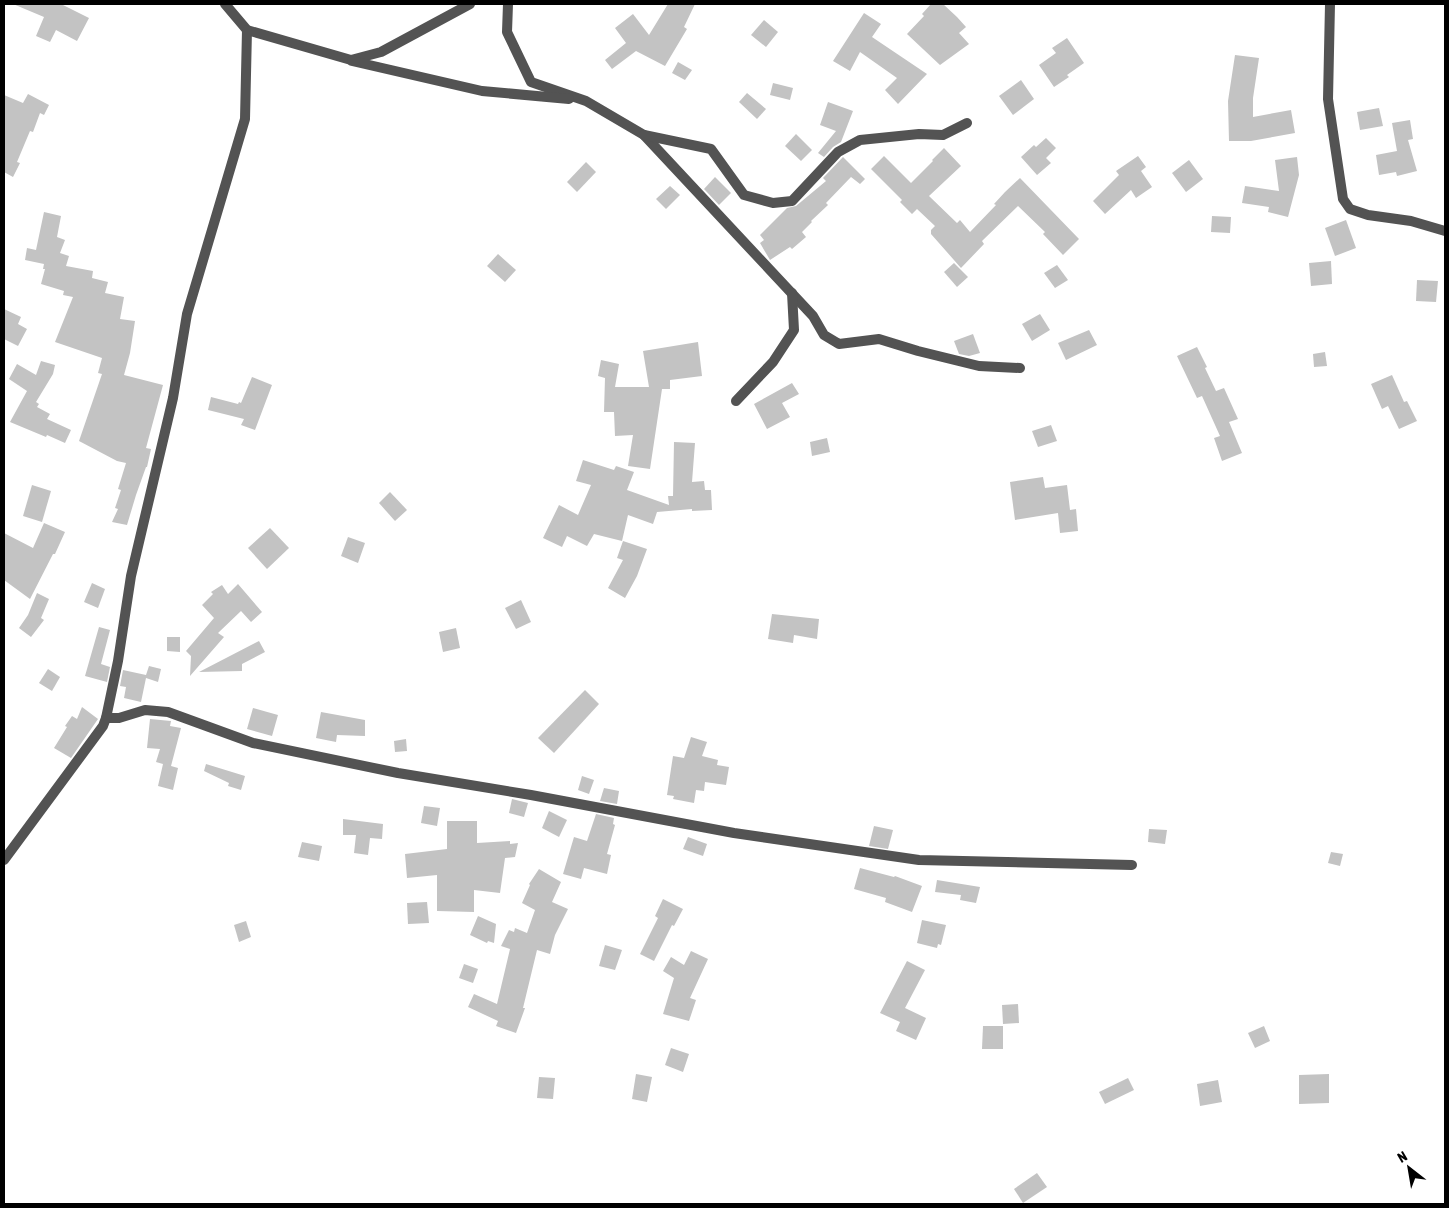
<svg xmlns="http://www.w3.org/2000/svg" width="1449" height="1208" viewBox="0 0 1449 1208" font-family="'Asap Condensed',sans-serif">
  <rect width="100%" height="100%" fill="#fff"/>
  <g fill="#c3c3c3">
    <path d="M13,4H61L89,18L77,41L56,30L50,42L36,36L44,17Z"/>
    <path d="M668,4H695L684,27L687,29L665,66L636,51L612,69L605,60L626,43L615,28L633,14L649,35Z"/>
    <path d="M931,4H943L957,17L966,27L959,33L969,44L940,65L907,34L924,16L922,14Z"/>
    <path d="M864,13L881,24L872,37L927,74L898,104L885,90L897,78L860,52L850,71L833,61Z"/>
    <path d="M764,20L778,32L766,47L751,35Z"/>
    <path d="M1067,38L1084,63L1067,75L1069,77L1054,87L1039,65L1056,53L1052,48Z"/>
    <path d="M1235,55L1259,58L1253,98V117L1291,110L1295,133L1251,141H1229L1228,101Z"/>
    <path d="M678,62L692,70L685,80L672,73Z"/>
    <path d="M1021,80L1034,99L1013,115L999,96Z"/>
    <path d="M773,83L793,88L790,100L770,95Z"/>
    <path d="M747,93L766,109L757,119L739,102Z"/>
    <path d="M28,94L49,105L44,115L40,113L33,132L30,131L17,162L20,163L13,177L4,172V95L23,103Z"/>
    <path d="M828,102L853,111L841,142L833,147L824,157L818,153L836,131L820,125Z"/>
    <path d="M1379,108L1383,126L1360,130L1357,112Z"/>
    <path d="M1410,120L1413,139L1408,140L1417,171L1397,176L1396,172L1379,175L1376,155L1397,151L1392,123Z"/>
    <path d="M796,134L812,150L801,161L785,146Z"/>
    <path d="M1046,138L1056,148L1046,158L1051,163L1037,175L1021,157L1034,145L1036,147Z"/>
    <path d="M944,148L961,166L929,196L957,223L960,220L970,232L996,205L994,204L1005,192L1020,178L1079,239L1063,255L1043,234L1045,232L1018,206L982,241L984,244L961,268L931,234V230L935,226L917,209L912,214L900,202L902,200L871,169L884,156L911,183L933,161L932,160Z"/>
    <path d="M1138,156L1146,167L1141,171L1152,187L1136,198L1131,190L1105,214L1093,201L1119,175L1116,171Z"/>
    <path d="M843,157L865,179L860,184L851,177L826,203L828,205L811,221L812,222L802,232L806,237L792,249L790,247L770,260L760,243L764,240L760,235L787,208L796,206L826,181L823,178Z"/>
    <path d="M1297,157L1299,175L1288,217L1268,212L1269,207L1242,203L1245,186L1279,191L1275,160Z"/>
    <path d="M1189,160L1203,179L1186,192L1172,173Z"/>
    <path d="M586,162L596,172L577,192L567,182Z"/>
    <path d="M715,177L731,193L719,205L704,189Z"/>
    <path d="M670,186L680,195L666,209L656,199Z"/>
    <path d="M44,212L61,216L57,237L65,240L60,253L69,256L66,266L93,271L92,278L108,282L105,293L124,297L120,319L135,321L130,353L124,375L163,385L146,448L151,449L147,467H146L136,495L127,525L112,522L118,509L115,508L121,490L118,489L126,463L117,461L79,441L102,374L98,373L102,358L55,342L73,297L63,295L64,291L41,284L45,269H43L44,264L25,260L27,248L36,250Z"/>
    <path d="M1212,216L1231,217L1230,233L1211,232Z"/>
    <path d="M1346,220L1356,248L1335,256L1325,228Z"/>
    <path d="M498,254L516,270L505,282L487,266Z"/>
    <path d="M1331,261L1332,284L1311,286L1309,263Z"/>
    <path d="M954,263L968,277L957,287L944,272Z"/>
    <path d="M1057,265L1068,280L1055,288L1044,273Z"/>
    <path d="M1417,280L1438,281L1436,302L1416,301Z"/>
    <path d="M4,309L21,317L18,324L27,329L18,346L4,339Z"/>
    <path d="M1040,314L1050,330L1032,341L1022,324Z"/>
    <path d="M1089,330L1097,345L1066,360L1058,343Z"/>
    <path d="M973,334L980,353L969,356L959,354L954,341Z"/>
    <path d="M698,342L702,376L670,380V389H662L650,469L628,466L633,435L615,436L614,412H604L605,378L598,376L601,360L619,364L615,387H649L643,351Z"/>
    <path d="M1197,347L1207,367L1205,368L1216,391L1224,388L1238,419L1229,422L1242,453L1222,461L1214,438L1220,436L1202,396L1197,398L1177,356Z"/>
    <path d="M1325,352L1327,366L1314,367L1313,354Z"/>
    <path d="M41,361L55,365L53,374L36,402L39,404L37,407L50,414L47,419L71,430L65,443L47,435L46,437L10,422L27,391L9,379L17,364L36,375Z"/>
    <path d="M1392,375L1404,402L1407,401L1417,421L1399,429L1388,406L1382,409L1371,384Z"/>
    <path d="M252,377L272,385L255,430L241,425L244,419L208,410L211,397L238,404L239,402L241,403Z"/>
    <path d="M792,383L799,394L782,403L790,417L767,429L754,404Z"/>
    <path d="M1051,425L1057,441L1038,447L1032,431Z"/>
    <path d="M827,438L830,452L812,456L810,442Z"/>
    <path d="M674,442L695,443L692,482L704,481L705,490H711L712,510L692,511V509L657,512L653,524L628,515L622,541L594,534L587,546L567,536L562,547L543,538L559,505L578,515L591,485L576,481L583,460L614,470L616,466L634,472L627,490L669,505L668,496H673Z"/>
    <path d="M1043,477L1045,488L1067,485L1070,510L1076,509L1078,531L1060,533L1058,513L1015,520L1010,482Z"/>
    <path d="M32,485L51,491L42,522L23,516Z"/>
    <path d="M390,492L407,510L395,521L379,503Z"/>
    <path d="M44,523L65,532L55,554H53L30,599L4,580V533L33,548Z"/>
    <path d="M270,528L289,548L267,569L248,548Z"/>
    <path d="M348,537L365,543L358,563L341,556Z"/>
    <path d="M623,541L647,549L637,576L625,598L608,588L623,560L617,558Z"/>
    <path d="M92,583L105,589L98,608L84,602Z"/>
    <path d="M238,584L262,612L251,622L241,611L218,633L224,637L190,676L191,656L186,651L214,618L202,605L213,594L211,592L222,585L228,594Z"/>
    <path d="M37,593L49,599L41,618L44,620L31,637L19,628L28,615Z"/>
    <path d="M521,600L531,622L516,629L505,608Z"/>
    <path d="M772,614L819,619L817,639L794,635L793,643L768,639Z"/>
    <path d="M99,627L110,630L101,664L110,667L107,682L85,676Z"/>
    <path d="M456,628L460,648L443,652L439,632Z"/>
    <path d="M167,637H180V652L167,651Z"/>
    <path d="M259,641L265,652L242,664V671L199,672Z"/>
    <path d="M149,666L161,669L158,682L146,678L141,702L124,698L126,687L120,686L123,670L146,675Z"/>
    <path d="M48,669L60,677L52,691L39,683Z"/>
    <path d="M585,690L599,704L554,753L538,738Z"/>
    <path d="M82,707L98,719L71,758L54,748L67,727L65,726L72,716L77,719Z"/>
    <path d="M253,708L278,715L272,736L247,729Z"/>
    <path d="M321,712L365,720V736L337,735L336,742L316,738Z"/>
    <path d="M150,719L171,721L170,726L181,728L171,766L178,768L173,790L158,786L163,764L156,762L160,749L147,748Z"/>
    <path d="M691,737L707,742L702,756L718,760L717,765L729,767L726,785L705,782L704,791L696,790L694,803L673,799L674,796L667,795L673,756L684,758Z"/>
    <path d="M406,739L407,751L395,752L394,741Z"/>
    <path d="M206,764L245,776L241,790L228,786L229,783L204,771Z"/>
    <path d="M582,776L594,780L589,794L578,790Z"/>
    <path d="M604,788L619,791L617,804L600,801Z"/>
    <path d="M512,799L528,803L524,817L509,813Z"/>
    <path d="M424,806L440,808L437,826L421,823Z"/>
    <path d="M549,811L567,820L559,837L542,828Z"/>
    <path d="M596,814L614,818L613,824L615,825L607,854L611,855L607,874L584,868L581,879L563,874L574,837L587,841Z"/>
    <path d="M343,819L383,824L382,839L370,838L368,855L354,853L356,835H343Z"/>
    <path d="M447,821H477V843L510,841V844L518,843L515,857L505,858L500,893L474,890V912L437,911V875L407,878L405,854L447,849Z"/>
    <path d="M874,826L893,830L888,849L869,846Z"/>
    <path d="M1149,829L1167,830L1165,844L1148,842Z"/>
    <path d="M688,837L707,844L703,856L683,849Z"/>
    <path d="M302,842L322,846L319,861L298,857Z"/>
    <path d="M1331,852L1343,854L1340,866L1328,863Z"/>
    <path d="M860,868L894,877L895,876L922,886L912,912L885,902L886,898L854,889Z"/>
    <path d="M539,869L561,882L552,902L568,909L555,935L550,954L537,950L523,1008H525L516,1033L496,1026L498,1021L468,1007L474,994L497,1004L510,949L501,946L509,930L514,932L515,928L527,933L535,910L522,903L530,885L529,884Z"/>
    <path d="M937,880L980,887L976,903L960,900L961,895L935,892Z"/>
    <path d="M663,899L683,909L674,926L672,925L654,961L640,954L658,918L655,916Z"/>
    <path d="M427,902L429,923L408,924L407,903Z"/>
    <path d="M478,916L496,924L494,943L488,941L487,943L470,935Z"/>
    <path d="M922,920L946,925L941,945L938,944L937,948L917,943Z"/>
    <path d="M246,921L251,937L239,942L234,925Z"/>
    <path d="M605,945L622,950L615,970L599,966Z"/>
    <path d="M691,951L708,959L690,998L696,1000L689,1021L663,1014L674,978L663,971L671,957L684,965Z"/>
    <path d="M907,961L925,970L905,1008L926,1018L916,1040L896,1031L900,1022L880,1013Z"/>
    <path d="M464,964L478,969L473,983L459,978Z"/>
    <path d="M1018,1004L1019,1023L1003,1024L1002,1005Z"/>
    <path d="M983,1026H1003V1049H982Z"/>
    <path d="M1264,1026L1270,1041L1255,1048L1248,1033Z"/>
    <path d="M671,1048L689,1054L683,1072L665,1065Z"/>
    <path d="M636,1074L652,1077L647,1102L632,1099Z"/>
    <path d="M1329,1074V1103L1299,1104V1075Z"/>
    <path d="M539,1077L555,1078L553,1099L537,1098Z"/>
    <path d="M1128,1078L1134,1090L1105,1104L1099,1092Z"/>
    <path d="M1218,1080L1222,1102L1200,1106L1197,1084Z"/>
    <path d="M1037,1173L1047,1187L1023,1203L1014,1189Z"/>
  </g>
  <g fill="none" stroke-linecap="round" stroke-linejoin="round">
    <g stroke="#535353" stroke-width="10">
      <path d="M225,4L247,30L351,60L381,52L470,4"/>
      <path d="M508,4L507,32L531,82L586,101L644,135L813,316L824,335L839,344L879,339L918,351L979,366L1020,368"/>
      <path d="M1330,4L1328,99L1343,199L1350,209L1368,215L1411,221L1445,231"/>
      <path d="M352,61L482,91L569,99"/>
      <path d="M644,135L711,149L744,195L773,203L792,201L838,152L860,140L919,134L943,135L967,123"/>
      <path d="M736,401L773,362L794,330L792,293"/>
      <path d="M106,718H119L145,710L168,712L253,743L398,773L531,795L734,833L919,860L1132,865"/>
      <path d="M4,860L103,726L106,718L118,661L131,576L173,398L187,314L245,119L247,30"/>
    </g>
  </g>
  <rect width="1449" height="1208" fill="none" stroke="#000000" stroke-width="10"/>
  <g transform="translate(1409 1168) rotate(329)" stroke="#ffffff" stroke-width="4" paint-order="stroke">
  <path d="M0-4L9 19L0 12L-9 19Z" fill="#000000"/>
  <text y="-8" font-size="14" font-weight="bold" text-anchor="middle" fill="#000000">N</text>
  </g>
</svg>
